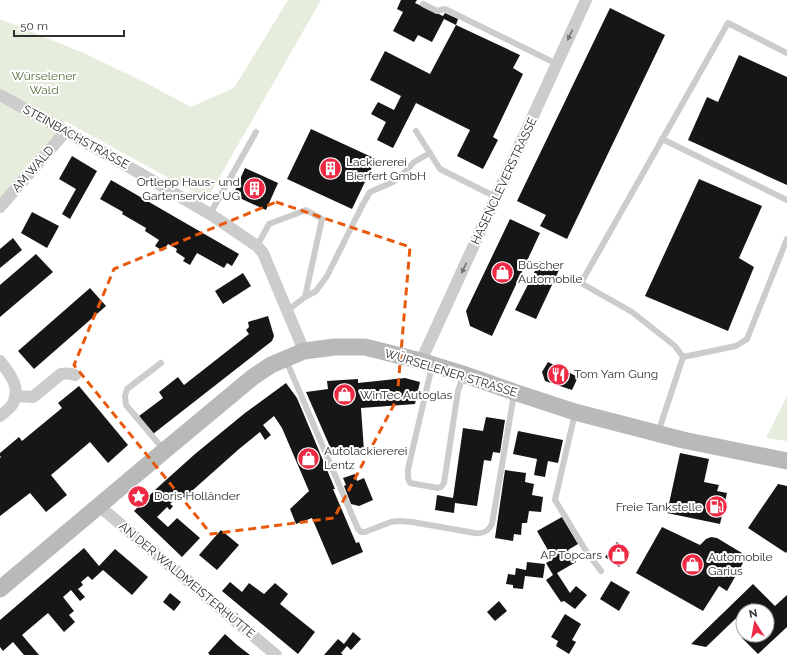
<svg xmlns="http://www.w3.org/2000/svg" width="787" height="655" viewBox="0 0 787 655" font-family="Raleway,sans-serif">
  <rect width="100%" height="100%" fill="#fff"/>
  <g fill="#e6eddc">
    <path d="M288,0H321L207,199L65,121L51,143L0,199V19L86,54L148,84L191,107L234,88Z"/>
    <path d="M787,396V441L766,438Z"/>
  </g>
  <g fill="#161616">
    <path d="M401,0H417L415,3L443,16L445,13L458,19L456,25L444,19L432,42L418,35L414,42L393,31L403,12L397,9Z"/>
    <path d="M610,8L665,35L567,239L540,226L546,215L517,201Z"/>
    <path d="M456,25L520,55L513,68L523,74L493,137L498,140L483,169L457,156L470,130L416,103L393,148L377,140L386,122L371,114L378,102L394,110L401,96L370,80L385,51L430,74Z"/>
    <path d="M739,55L787,77V185L688,140L707,97L718,102Z"/>
    <path d="M311,129L376,159L352,209L287,179Z"/>
    <path d="M72,156L97,171L70,219L62,214L76,189L59,179Z"/>
    <path d="M245,168L278,183L266,210L233,195Z"/>
    <path d="M699,179L762,206L739,258L754,267L728,331L645,296Z"/>
    <path d="M111,180L239,254L232,266L227,263L224,268L197,253L190,265L183,261L185,258L176,252L177,249L168,244L163,251L155,246L159,240L145,231L146,228L122,214L123,212L100,199Z"/>
    <path d="M32,212L59,226L47,248L21,233Z"/>
    <path d="M510,219L540,233L492,336L470,326L466,311Z"/>
    <path d="M13,238L22,250L0,268V249Z"/>
    <path d="M36,254L53,272L0,317V285Z"/>
    <path d="M540,261L559,270L536,319L515,310Z"/>
    <path d="M243,273L251,286L223,304L215,291Z"/>
    <path d="M90,288L106,306L34,369L18,351Z"/>
    <path d="M268,316L274,336L272,341L153,434L139,416L163,398L159,392L178,377L184,385L249,334L246,330L249,327L248,322Z"/>
    <path d="M548,362L578,377L572,390L545,381L542,372Z"/>
    <path d="M405,378L420,382L415,404L361,408L364,451L334,456L306,392L328,389L327,381L358,379V383Z"/>
    <path d="M286,383L297,398L335,489H333L356,543L359,542L363,552L332,565L312,518L296,524L290,509L309,491L282,428L274,416L263,425L271,435L265,440L260,432L239,449L184,498L180,494L170,504L173,506L170,510L167,507L157,517L168,527L177,518L200,538L182,557L134,511L156,489L195,454L245,413Z"/>
    <path d="M79,386L128,445L108,463L90,442L51,475L67,495L46,512L30,493L0,516V458L1,457L0,456V453L19,437L22,441L62,408L58,403Z"/>
    <path d="M486,417L505,420L500,453L493,452L491,461L484,460L477,506L455,503L454,513L435,510L437,495L453,498L463,428L483,431Z"/>
    <path d="M518,431L563,440L558,463L548,461L545,477L534,475L537,459L513,454Z"/>
    <path d="M680,453L709,459L704,482L719,485L717,491L727,493L720,524L667,513Z"/>
    <path d="M505,470L526,473L525,482L534,484L532,495L543,497L541,512L529,511L527,523H522L521,535L514,534L513,541L495,538Z"/>
    <path d="M355,474L357,481L364,478L373,500L359,506L351,504L344,486L346,485L343,478Z"/>
    <path d="M778,484L787,486V551L786,553L748,528Z"/>
    <path d="M562,517L578,544L568,550L576,562L557,573L570,593L576,586L587,595L575,609L564,601L561,602L546,580L553,575L546,563L553,559L537,531Z"/>
    <path d="M662,527L700,545L706,539L711,537L717,538L747,556L727,591L719,586L703,611L636,573Z"/>
    <path d="M221,530L239,545L217,570L199,555Z"/>
    <path d="M617,542L630,552L619,567L605,557Z"/>
    <path d="M84,548L99,566L115,549L148,577L132,595L103,570L92,580L88,576L81,582L83,585L78,589L85,597L80,601L71,590L63,597L74,611L69,615L75,622L64,632L48,613L22,635L39,655H24L13,642L3,651L0,647V620Z"/>
    <path d="M527,562L545,564L543,578L525,576L523,589L513,588V585L506,584L508,574L515,575L516,568L526,570Z"/>
    <path d="M611,581L630,592L619,611L600,599Z"/>
    <path d="M230,582L242,592L249,583L264,594L275,583L288,594L280,604L315,632L298,654L222,591Z"/>
    <path d="M753,584L775,606L787,595V627L758,654L742,638L746,635H767V611H759L752,603L706,647L691,644Z"/>
    <path d="M170,593L181,602L174,611L163,602Z"/>
    <path d="M499,601L507,611L495,621L487,612Z"/>
    <path d="M565,614L581,624L572,640L576,642L569,654L556,646L558,641L551,637Z"/>
    <path d="M353,632L361,639L351,650L347,646L341,653L343,655H324L338,639L344,644Z"/>
    <path d="M225,634L237,645L250,655H210L208,653Z"/>
  </g>
  <g fill="none" stroke-linecap="round" stroke-linejoin="round">
    <g stroke="#ccc" stroke-width="6">
      <path d="M423,4L437,11L445,9L557,64"/>
      <path d="M416,131L440,169L496,197"/>
      <path d="M662,139L787,200"/>
      <path d="M210,214L256,132"/>
      <path d="M257,246L269,224L306,210L322,219L305,297"/>
      <path d="M287,311L305,297L316,291L327,276L362,206L370,192L393,182L403,174L414,162L430,153"/>
      <path d="M683,357L736,346L747,339L787,239"/>
      <path d="M286,360L358,529L361,532H365L391,522L398,521L412,522L475,533C483,534 488,532 492,524L514,394"/>
      <path d="M161,363L127,389L125,396L126,405L164,450"/>
      <path d="M432,366L408,469V478L410,483L438,488L441,487L444,483L458,391L463,376"/>
      <path d="M575,413L555,500L586,551L601,571"/>
      <path d="M658,433L683,357L675,346L632,312L581,283L728,23L787,53"/>
    </g>
    <g stroke="#ccc" stroke-width="12">
      <path d="M0,95L110,156L210,214L257,246L263,253L304,351"/>
      <path d="M0,207L66,131"/>
      <path d="M0,361C10,374 22,388 12,405C9,409 4,413 0,416"/>
      <path d="M421,361L586,0"/>
      <path d="M15,396L33,397L61,374C66,373 70,373 75,375"/>
      <path d="M99,506L276,655"/>
    </g>
    <path stroke="#b9b9b9" stroke-width="17" d="M0,589L164,451L253,377L271,365L304,351L335,347H365L421,361L463,374L514,392L575,412L683,440L787,461"/>
  </g>
  <defs><path id="oneway-solid" d="M-6-.8H1V-3.2L6.5 0L1 3.2V.8H-6Z"/></defs>
  <g fill="#767676">
    <use href="#oneway-solid" transform="translate(570 35) rotate(115)"/>
    <use href="#oneway-solid" transform="translate(464 268) rotate(115)"/>
  </g>
  <path fill="none" stroke="#e8590c" stroke-width="3" stroke-dasharray="8 5" stroke-linejoin="round" d="M276,202L410,247L397,399L334,518L211,534L74,365L114,269Z"/>
  <defs>
    <symbol id="building-disc" viewBox="-11 -11 22 22"><circle r="9.5" fill="#ed2944" stroke="#fff"/><path d="M-4-6H4V6H1V3H-1V6H-4ZM-2.5-4.3h1.7v1.8h-1.7ZM.8-4.3h1.7v1.8H.8ZM-2.5-1h1.7V.8h-1.7ZM.8-1h1.7V.8H.8Z" fill="#fff"/></symbol>
    <symbol id="shop-disc" viewBox="-11 -11 22 22"><circle r="9.5" fill="#ed2944" stroke="#fff"/><path d="M-5-2.5h2.3a2.7 3.5 0 0 1 5.4 0H5L5.5 6h-11ZM-1.5-2.5h3a1.5 2.3 0 0 0-3 0Z" fill="#fff"/></symbol>
    <symbol id="restaurant-disc" viewBox="-11 -11 22 22"><circle r="9.5" fill="#ed2944" stroke="#fff"/><path d="M-5-6h1v4h1v-4h1v4h1v-4h1v5L-1.5 .5V6h-2V.5L-5-1ZM5-6V6H3V1.5H1.5Q1.5-4 5-6Z" fill="#fff"/></symbol>
    <symbol id="sight-disc" viewBox="-11 -11 22 22"><circle r="9.5" fill="#ed2944" stroke="#fff"/><path d="M0-6L1.8-2.2L6-1.7L2.9 1.2L3.7 5.4L0 3.3L-3.7 5.4L-2.9 1.2L-6-1.7L-1.8-2.2Z" fill="#fff"/></symbol>
    <symbol id="fuel-disc" viewBox="-11 -11 22 22"><circle r="9.5" fill="#ed2944" stroke="#fff"/><path d="M-5.5-6h7V0h2V4h1.3V-2.5L3-4.5l.8-.8L6-3V5H2.5V1h-1V6h-7ZM-4.2-4.7v3.2H.2V-4.7Z" fill="#fff"/></symbol>
  </defs>
  <g fill-rule="evenodd">
    <use href="#building-disc" x="318" y="156" width="25" height="25"/>
    <use href="#building-disc" x="242" y="176" width="25" height="25"/>
    <use href="#shop-disc" x="490" y="260" width="25" height="25"/>
    <use href="#restaurant-disc" x="546" y="362" width="25" height="25"/>
    <use href="#shop-disc" x="332" y="382" width="25" height="25"/>
    <use href="#shop-disc" x="296" y="446" width="25" height="25"/>
    <use href="#sight-disc" x="126" y="484" width="25" height="25"/>
    <use href="#fuel-disc" x="704" y="494" width="25" height="25"/>
    <use href="#shop-disc" x="606" y="542" width="25" height="25"/>
    <use href="#shop-disc" x="680" y="552" width="25" height="25"/>
  </g>
  <g text-anchor="middle" dominant-baseline="central" stroke-width="4" stroke-linejoin="round" paint-order="stroke">
    <g font-size="12" fill="#556d3a" stroke="#fff">
      <text x="44" y="76">Würselener<tspan x="44" dy="14">Wald</tspan></text>
    </g>
    <g font-size="12" fill="#2f2f2f" stroke="#fff">
      <text transform="translate(76 137) rotate(29)">STEINBACHSTRASSE</text>
      <text transform="translate(33 169) rotate(-49)">AM WALD</text>
      <text transform="translate(504 181) rotate(-65)">HASENCLEVERSTRASSE</text>
      <text transform="translate(451 373) rotate(17)">WÜRSELENER STRASSE</text>
      <text transform="translate(187 580) rotate(40)">AN DER WALDMEISTERHÜTTE</text>
    </g>
    <g font-size="12" fill="#2f2f2f" stroke="#fff" text-anchor="start">
      <text x="346" y="162">Lackiererei<tspan x="346" dy="14">Bierfert GmbH</tspan></text>
      <text x="240" y="182" text-anchor="end">Ortlepp Haus- und<tspan x="240" dy="14">Gartenservice UG</tspan></text>
      <text x="518" y="265">Büscher<tspan x="518" dy="14">Automobile</tspan></text>
      <text x="574" y="374">Tom Yam Gung</text>
      <text x="360" y="395">WinTec Autoglas</text>
      <text x="324" y="451">Autolackiererei<tspan x="324" dy="14">Lentz</tspan></text>
      <text x="154" y="496">Doris Holländer</text>
      <text x="702" y="507" text-anchor="end">Freie Tankstelle</text>
      <text x="602" y="555" text-anchor="end">AP Topcars</text>
      <text x="708" y="557">Automobile<tspan x="708" dy="14">Garius</tspan></text>
    </g>
  </g>
  <g transform="translate(755 623) rotate(349)"><circle r="19" fill="#ffffff" stroke="#acacac"/>
  <path d="M0-3L7 15L0 10L-7 15Z" fill="#ed2944"/>
  <text y="-6" font-size="11" font-weight="bold" text-anchor="middle" fill="#2f2f2f">N</text>
  </g>
  <path d="M14 30v6h110v-6" fill="none" stroke="#2f2f2f" stroke-width="2"/>
  <text x="20" y="30" font-size="12" fill="#2f2f2f" stroke="#ffffff" stroke-width="3" paint-order="stroke">50 m</text>
</svg>
